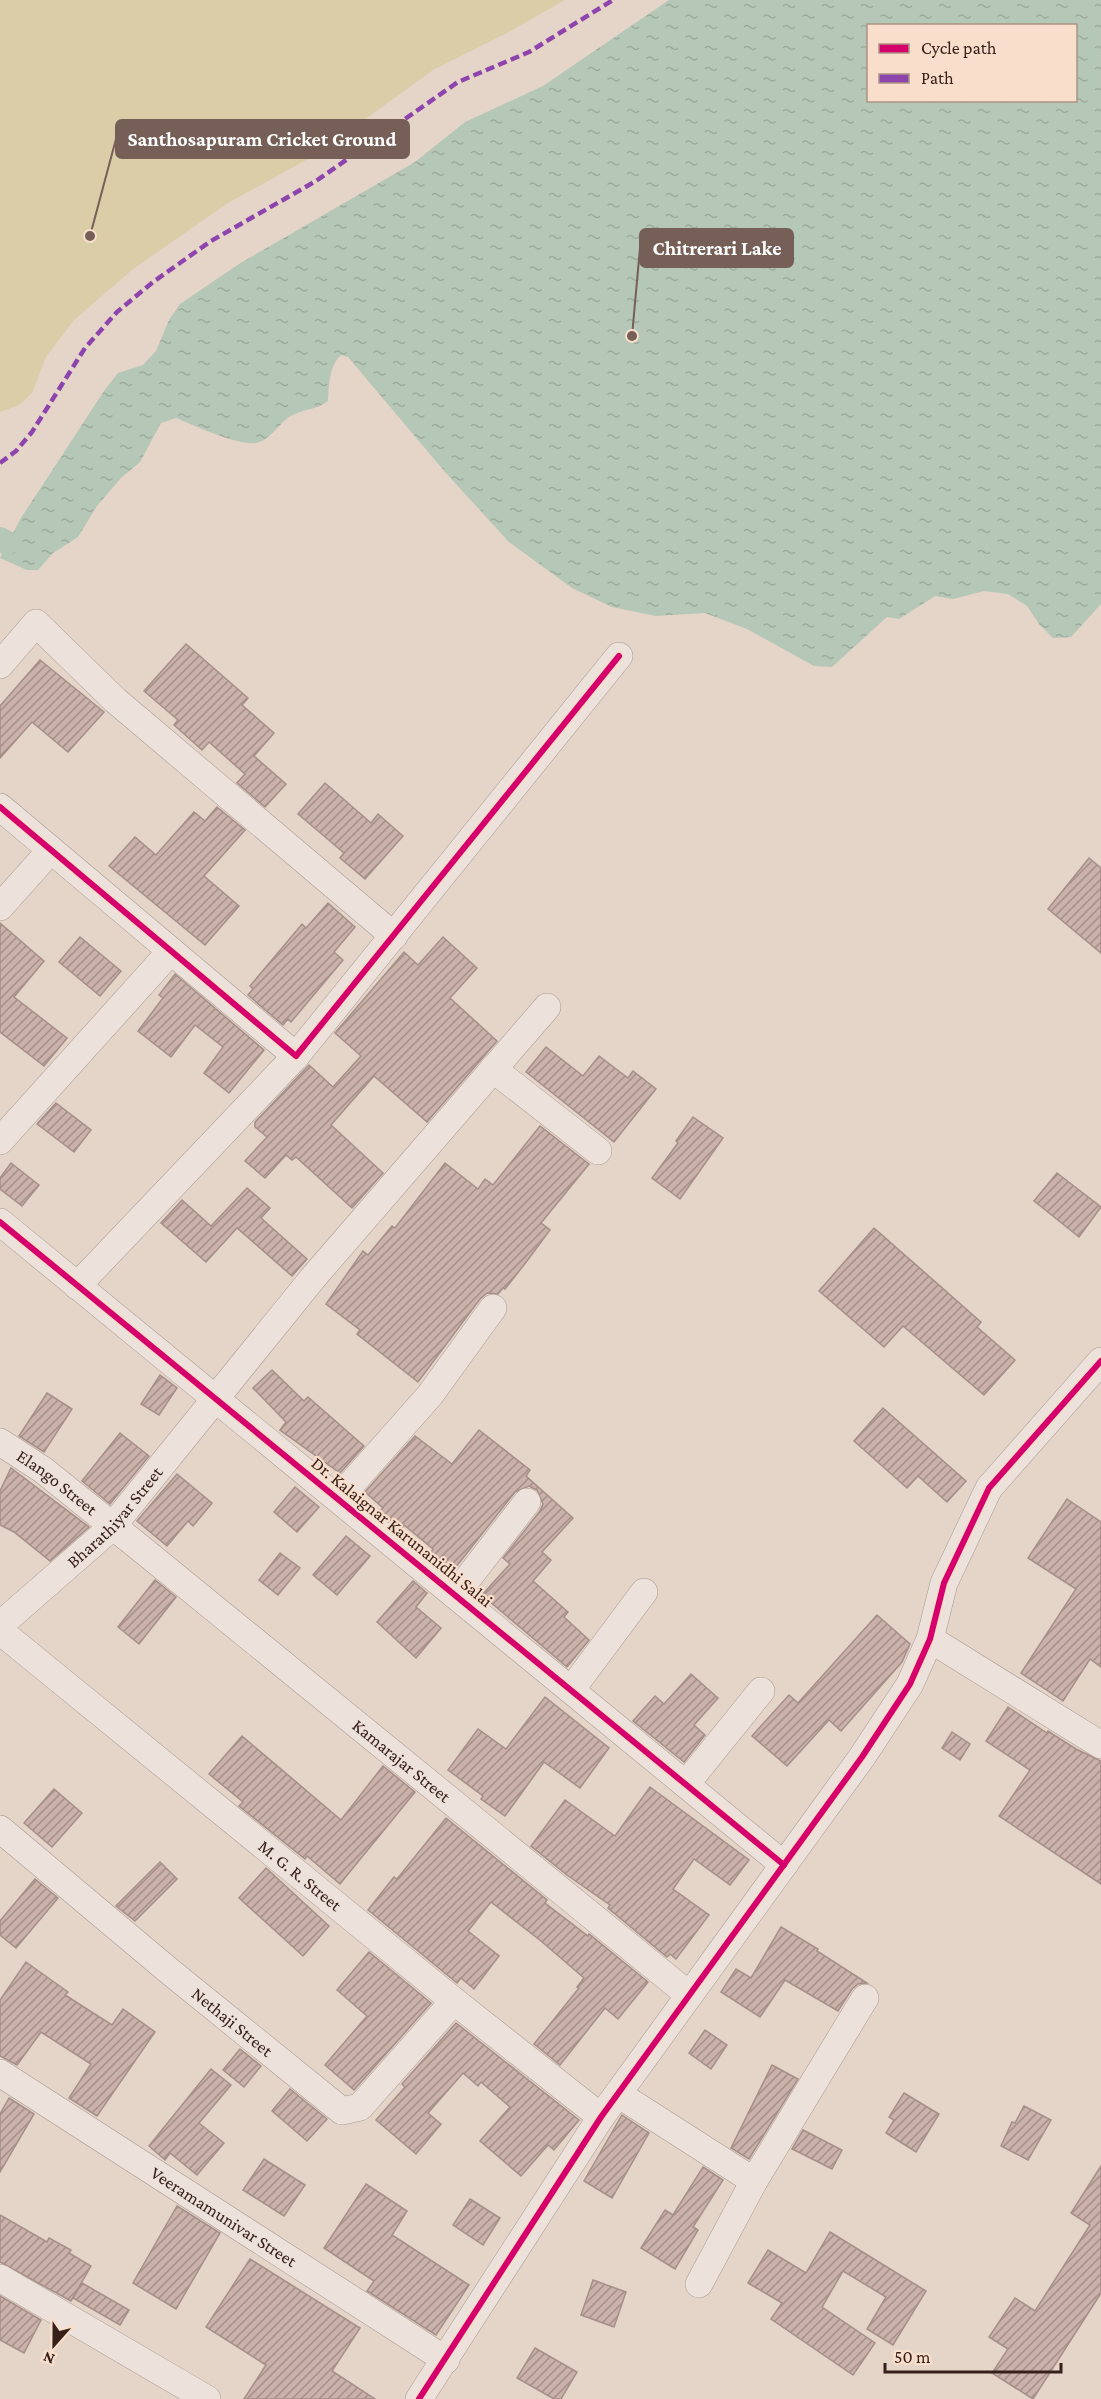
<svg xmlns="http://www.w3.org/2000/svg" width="1101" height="2399" viewBox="0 0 1101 2399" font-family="'Crimson Pro',serif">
  <defs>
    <pattern id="water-ripples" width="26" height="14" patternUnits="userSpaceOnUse" patternTransform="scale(1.5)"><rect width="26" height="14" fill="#b5c7b6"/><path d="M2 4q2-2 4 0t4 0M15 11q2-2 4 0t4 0" fill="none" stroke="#9cab9c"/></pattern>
    <pattern id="building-hatch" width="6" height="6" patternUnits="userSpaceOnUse" patternTransform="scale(1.5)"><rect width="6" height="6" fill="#cab1a9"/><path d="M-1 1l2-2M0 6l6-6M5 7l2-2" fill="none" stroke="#a59089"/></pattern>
  </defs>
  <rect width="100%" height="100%" fill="#e5d4c8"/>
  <path fill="#dacda8" d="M0,0H565L505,34L433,70L317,154L228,203L133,269L73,321L46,357L32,393L19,405L0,412Z"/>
  <path fill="url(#water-ripples)" fill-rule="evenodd" d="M669,0H1101V604L1071,637L1053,638L1039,624L1027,606L1008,594L984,591L953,599L935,596L899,619L887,617L832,667L814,666L747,629L705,613L656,616L612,607L572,588L509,542L445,472L348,357L341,355C329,366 329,385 328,401C317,410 301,409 289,417C278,425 270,440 256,443C238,446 193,425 176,418L161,423L140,462L121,478L97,506L78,537L53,553L38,570H27L0,558L21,518L104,391L118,373L143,365L156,351L169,320L180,304L239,264L415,162L465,122L543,86ZM868,26H1076V100H868Z"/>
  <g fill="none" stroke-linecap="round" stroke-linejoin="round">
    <path stroke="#b5c7b6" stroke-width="24" d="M0,539L7,543"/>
  </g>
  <g fill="url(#building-hatch)" stroke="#a58f88" stroke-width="1.5">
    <path d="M186,644L248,698L242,705L274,733L254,756L286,784L265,807L237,783L245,774L209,742L202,750L174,725L178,720L144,691Z"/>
    <path d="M40,660L104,712L68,752L32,722L0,758V706Z"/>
    <path d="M325,783L371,823L378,814L403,836L365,879L340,858L344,853L298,814Z"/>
    <path d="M217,807L245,830L204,876L239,906L205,945L109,866L135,837L156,855L194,812L205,821Z"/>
    <path d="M1089,858L1101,868V953L1048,909Z"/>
    <path d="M328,903L355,927L334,952L343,960L291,1022L288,1019L283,1025L248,995L253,989L250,986L302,924L306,928Z"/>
    <path d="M0,923L44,961L14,997L67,1038L44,1066L0,1032Z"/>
    <path d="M80,937L121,971L100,996L59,962Z"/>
    <path d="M443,937L477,968L450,998L497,1041L427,1122L374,1076L351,1102L331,1125L383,1173L352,1208L296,1157L292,1160L286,1155L265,1178L245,1161L267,1137L255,1127V1122L309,1065L333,1087L361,1056L335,1033L404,952L418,965Z"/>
    <path d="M175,974L264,1050L229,1093L204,1073L223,1047L195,1025L171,1057L138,1031L163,998L159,995Z"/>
    <path d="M546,1047L583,1076L599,1056L628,1078L633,1071L656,1089L614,1142L526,1072Z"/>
    <path d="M56,1103L91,1130L74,1152L37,1124Z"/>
    <path d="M693,1117L723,1138L680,1199L652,1178L678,1143L676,1141Z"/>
    <path d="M540,1126L589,1164L541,1223L550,1230L527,1261L505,1289L503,1288L498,1294L487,1293L480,1299L418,1382L357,1334L360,1330L326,1304L363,1251L368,1255L392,1226L395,1228L445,1163L478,1189L485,1179L493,1185Z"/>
    <path d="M11,1163L39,1185L22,1206L0,1189V1178Z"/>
    <path d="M1057,1173L1101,1207L1079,1237L1034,1201Z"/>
    <path d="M247,1188L270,1208L261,1218L307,1259L292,1276L237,1228L206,1262L161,1223L182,1200L211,1226Z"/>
    <path d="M874,1228L981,1322L977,1327L1015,1360L984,1395L903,1326L884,1347L819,1291Z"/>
    <path d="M272,1370L304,1401L308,1397L364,1446L340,1473L280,1430L286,1422L253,1388Z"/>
    <path d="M160,1375L177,1388L159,1415L141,1404Z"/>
    <path d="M47,1393L72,1409L44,1452L19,1436Z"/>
    <path d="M883,1408L966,1481L947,1502L918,1476L907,1488L854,1441Z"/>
    <path d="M479,1430L530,1470L526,1476L573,1518L542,1552L551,1560L533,1581L568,1612L564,1617L589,1640L567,1667L482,1595L510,1564L503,1558L540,1511L543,1504L537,1490L529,1486L515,1492L452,1572L430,1554L433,1549L404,1525L401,1529L380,1511L383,1508L365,1492L415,1436L452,1464Z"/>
    <path d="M120,1433L149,1456L110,1504L82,1481Z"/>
    <path d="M11,1468L89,1527L50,1561L14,1532L0,1525V1491Z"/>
    <path d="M177,1474L212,1503L193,1526L188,1521L167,1546L137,1521Z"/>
    <path d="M295,1487L319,1507L297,1532L274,1512Z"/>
    <path d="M1067,1499L1101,1522V1667L1090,1659L1063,1701L1021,1673L1076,1589L1028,1558Z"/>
    <path d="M346,1536L370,1556L337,1595L313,1575Z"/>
    <path d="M280,1553L300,1568L278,1595L259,1580Z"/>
    <path d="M155,1580L176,1597L139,1644L118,1627Z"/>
    <path d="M413,1581L427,1593L416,1607L441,1628L416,1658L377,1622Z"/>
    <path d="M877,1615L910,1644L902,1662L841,1731L829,1720L787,1766L752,1736L789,1695L798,1703Z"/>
    <path d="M691,1674L718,1698L694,1725L705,1735L684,1762L633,1721L655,1696L664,1704Z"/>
    <path d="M545,1697L609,1748L580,1788L544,1762L505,1816L481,1799L483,1796L448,1770L478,1729L506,1749Z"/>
    <path d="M1008,1707L1047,1733L1048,1731L1076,1749L1101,1761V1884L999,1816L1030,1770L986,1741Z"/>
    <path d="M952,1732L970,1744L960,1760L942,1748Z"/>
    <path d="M242,1736L341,1820L383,1766L415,1792L340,1884L307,1856L305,1859L239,1806L243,1802L209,1774Z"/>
    <path d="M650,1787L749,1860L730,1885L694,1859L673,1889L709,1915L676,1959L670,1954L667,1957L608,1908L610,1905L567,1875L531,1846L565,1800L615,1836Z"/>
    <path d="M54,1789L82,1813L52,1847L24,1823Z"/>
    <path d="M446,1818L547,1900L545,1903L588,1936L589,1934L648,1982L618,2019L605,2008L560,2065L534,2044L579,1988L577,1987L584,1978L541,1941L491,1902L468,1931L499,1956L474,1989L461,1978L457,1983L368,1910L394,1877L397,1879Z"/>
    <path d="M160,1862L177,1879L135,1921L116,1906Z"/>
    <path d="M266,1868L329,1926L303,1956L239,1898Z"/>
    <path d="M35,1879L58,1898L16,1948L0,1935V1921Z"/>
    <path d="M781,1927L818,1949L817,1951L867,1983L858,1984L852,1989L838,2011L785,1980L760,2017L721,1992L736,1969L751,1978Z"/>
    <path d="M369,1952L431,2003L354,2090L325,2065L367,2016L337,1990Z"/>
    <path d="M26,1962L68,1992L65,1995L112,2025L123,2009L155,2032L97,2116L69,2098L91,2064L41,2032L17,2065L0,2056V2000Z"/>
    <path d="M456,2023L579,2120L554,2150L548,2145L521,2176L480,2141L510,2107L481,2082L478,2086L463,2073L428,2113L441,2124L416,2154L376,2120L405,2087L402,2084Z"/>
    <path d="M705,2030L727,2045L711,2069L689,2053Z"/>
    <path d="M240,2049L261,2066L244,2087L223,2070Z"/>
    <path d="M772,2065L798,2079L749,2159L731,2148Z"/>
    <path d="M211,2069L231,2085L199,2123L224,2143L197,2175L170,2153L165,2160L149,2146Z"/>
    <path d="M290,2089L327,2119L307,2141L272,2111Z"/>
    <path d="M904,2093L939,2114L916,2152L886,2133L894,2120L889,2117Z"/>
    <path d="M9,2098L34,2114L0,2172V2114Z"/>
    <path d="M1024,2106L1051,2120L1028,2160L1001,2146L1012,2122L1015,2123Z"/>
    <path d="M622,2115L649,2133L612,2198L584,2181Z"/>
    <path d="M803,2130L842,2150L832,2169L792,2149Z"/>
    <path d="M264,2159L305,2185L284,2216L243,2190Z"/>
    <path d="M1101,2166V2293L1033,2399L992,2373L1008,2349L989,2337L1015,2298L1035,2311L1090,2225L1071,2213Z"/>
    <path d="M703,2167L723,2180L693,2227L698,2230L675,2269L641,2248L665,2210L673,2215Z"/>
    <path d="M366,2184L407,2211L392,2235L469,2285L436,2335L367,2291L374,2281L324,2248Z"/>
    <path d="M470,2199L500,2218L483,2245L453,2225Z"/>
    <path d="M177,2206L220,2233L176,2309L133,2283Z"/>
    <path d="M0,2215L47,2242L49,2238L71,2250L69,2253L91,2266L71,2301L0,2262Z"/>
    <path d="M830,2232L926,2291L893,2345L867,2329L886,2297L843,2271L822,2307L875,2343L853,2375L771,2319L782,2303L748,2283L768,2250L806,2273Z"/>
    <path d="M250,2259L360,2328L332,2371L375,2399H244L266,2365L206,2327Z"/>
    <path d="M593,2280L626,2292L614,2327L581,2315Z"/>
    <path d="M82,2283L129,2310L120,2325L73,2298Z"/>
    <path d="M0,2296L41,2320L24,2353L0,2340Z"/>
    <path d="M535,2348L577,2372L561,2399H554L517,2378Z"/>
  </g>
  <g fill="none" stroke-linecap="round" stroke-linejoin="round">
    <defs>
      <g id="minor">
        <path d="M0,665L36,623L115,700L394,936"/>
        <path d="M0,807L296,1056L619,656"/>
        <path d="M0,907L51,850"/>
        <path d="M493,1069L598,1151"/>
        <path d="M0,1141L171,951"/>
        <path d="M0,1222L784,1865"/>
        <path d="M77,1286L296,1056"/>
        <path id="s1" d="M0,1442L43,1470L139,1547L689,1995"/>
        <path d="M338,1499L430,1395L493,1308"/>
        <path d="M455,1595L527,1502"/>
        <path id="s2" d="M0,1625L111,1528L312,1279L547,1007"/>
        <path id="s3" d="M0,1631L454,2001L601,2117"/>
        <path d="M930,1639L1101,1745"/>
        <path d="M571,1690L644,1592"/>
        <path d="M686,1784L761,1691"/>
        <path id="s4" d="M0,1829L168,1970L342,2111L360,2107L454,2001"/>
        <path id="s5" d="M0,2073L446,2360"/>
        <path d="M618,2094L754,2181L865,1998"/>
        <path d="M0,2278L207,2399"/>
        <path d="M699,2284L754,2181"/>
        <path d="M419,2399L601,2117L862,1757L910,1684L930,1639L944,1583L989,1488L1101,1361"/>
      </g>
    </defs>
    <use href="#minor" stroke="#aa9a92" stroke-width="28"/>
    <use href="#minor" stroke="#ece2db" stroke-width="27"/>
    <path stroke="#8e44ad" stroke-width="4.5" stroke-dasharray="9 4.5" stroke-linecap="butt" d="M0,463L16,451L32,432L85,348L117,312L153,282L211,241L316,181L458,82L529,52L613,0"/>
    <defs>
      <g id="cycleway">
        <path d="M0,807L296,1056L619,656"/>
        <path d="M0,1222L784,1865"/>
        <path d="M419,2399L601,2117L862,1757L910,1684L930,1639L944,1583L989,1488L1101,1361"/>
      </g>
    </defs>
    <use href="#cycleway" stroke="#f9dfcb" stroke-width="10"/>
    <use href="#cycleway" stroke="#d6006c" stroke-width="6"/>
  </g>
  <g text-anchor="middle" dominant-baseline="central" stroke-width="4.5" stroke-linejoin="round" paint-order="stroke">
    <g font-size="18" fill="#38201a" stroke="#f9dfcb">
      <text stroke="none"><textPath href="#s1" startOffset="70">Elango Street</textPath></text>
      <text stroke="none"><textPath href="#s2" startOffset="158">Bharathiyar Street</textPath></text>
      <text transform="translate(402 1532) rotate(39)">Dr. Kalaignar Karunanidhi Salai</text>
      <text stroke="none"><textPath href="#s1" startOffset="513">Kamarajar Street</textPath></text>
      <text stroke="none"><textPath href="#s3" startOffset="387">M. G. R. Street</textPath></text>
      <text stroke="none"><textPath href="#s4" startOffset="302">Nethaji Street</textPath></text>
      <text stroke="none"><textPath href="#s5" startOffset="266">Veeramamunivar Street</textPath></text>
    </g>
  </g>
  <path fill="none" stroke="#755f57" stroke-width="2" d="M90 236L116 139M632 336L640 248"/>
  <g fill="#755f57" stroke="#f9dfcb" stroke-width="2">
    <circle cx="90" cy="236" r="6"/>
    <circle cx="632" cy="336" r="6"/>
  </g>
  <g fill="#755f57" stroke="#755f57" stroke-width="2">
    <rect x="116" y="120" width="293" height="38" rx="6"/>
    <rect x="640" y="229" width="153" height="38" rx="6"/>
  </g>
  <g font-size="20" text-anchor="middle" font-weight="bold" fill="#fff">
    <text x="262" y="146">Santhosapuram Cricket Ground</text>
    <text x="717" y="255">Chitrerari Lake</text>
  </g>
  <rect x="867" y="24" width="210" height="78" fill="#f9dfcb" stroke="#ac9384" stroke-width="1.5"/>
  <rect x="879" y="44" width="30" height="9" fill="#d6006c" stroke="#ac9384" stroke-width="1.5"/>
  <text x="921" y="54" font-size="18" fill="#38201a">Cycle path</text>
  <rect x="879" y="74" width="30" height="9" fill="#8e44ad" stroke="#ac9384" stroke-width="1.5"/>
  <text x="921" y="84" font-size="18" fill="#38201a">Path</text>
  <g transform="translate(54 2345) rotate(201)" stroke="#f9dfcb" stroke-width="4.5" paint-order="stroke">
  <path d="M0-4.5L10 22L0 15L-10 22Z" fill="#38201a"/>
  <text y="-9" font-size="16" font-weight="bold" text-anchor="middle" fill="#38201a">N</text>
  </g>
  <path d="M885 2363v9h176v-9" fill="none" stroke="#38201a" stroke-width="3"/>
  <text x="894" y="2363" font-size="18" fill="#38201a" stroke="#f9dfcb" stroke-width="4.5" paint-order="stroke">50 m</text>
</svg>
